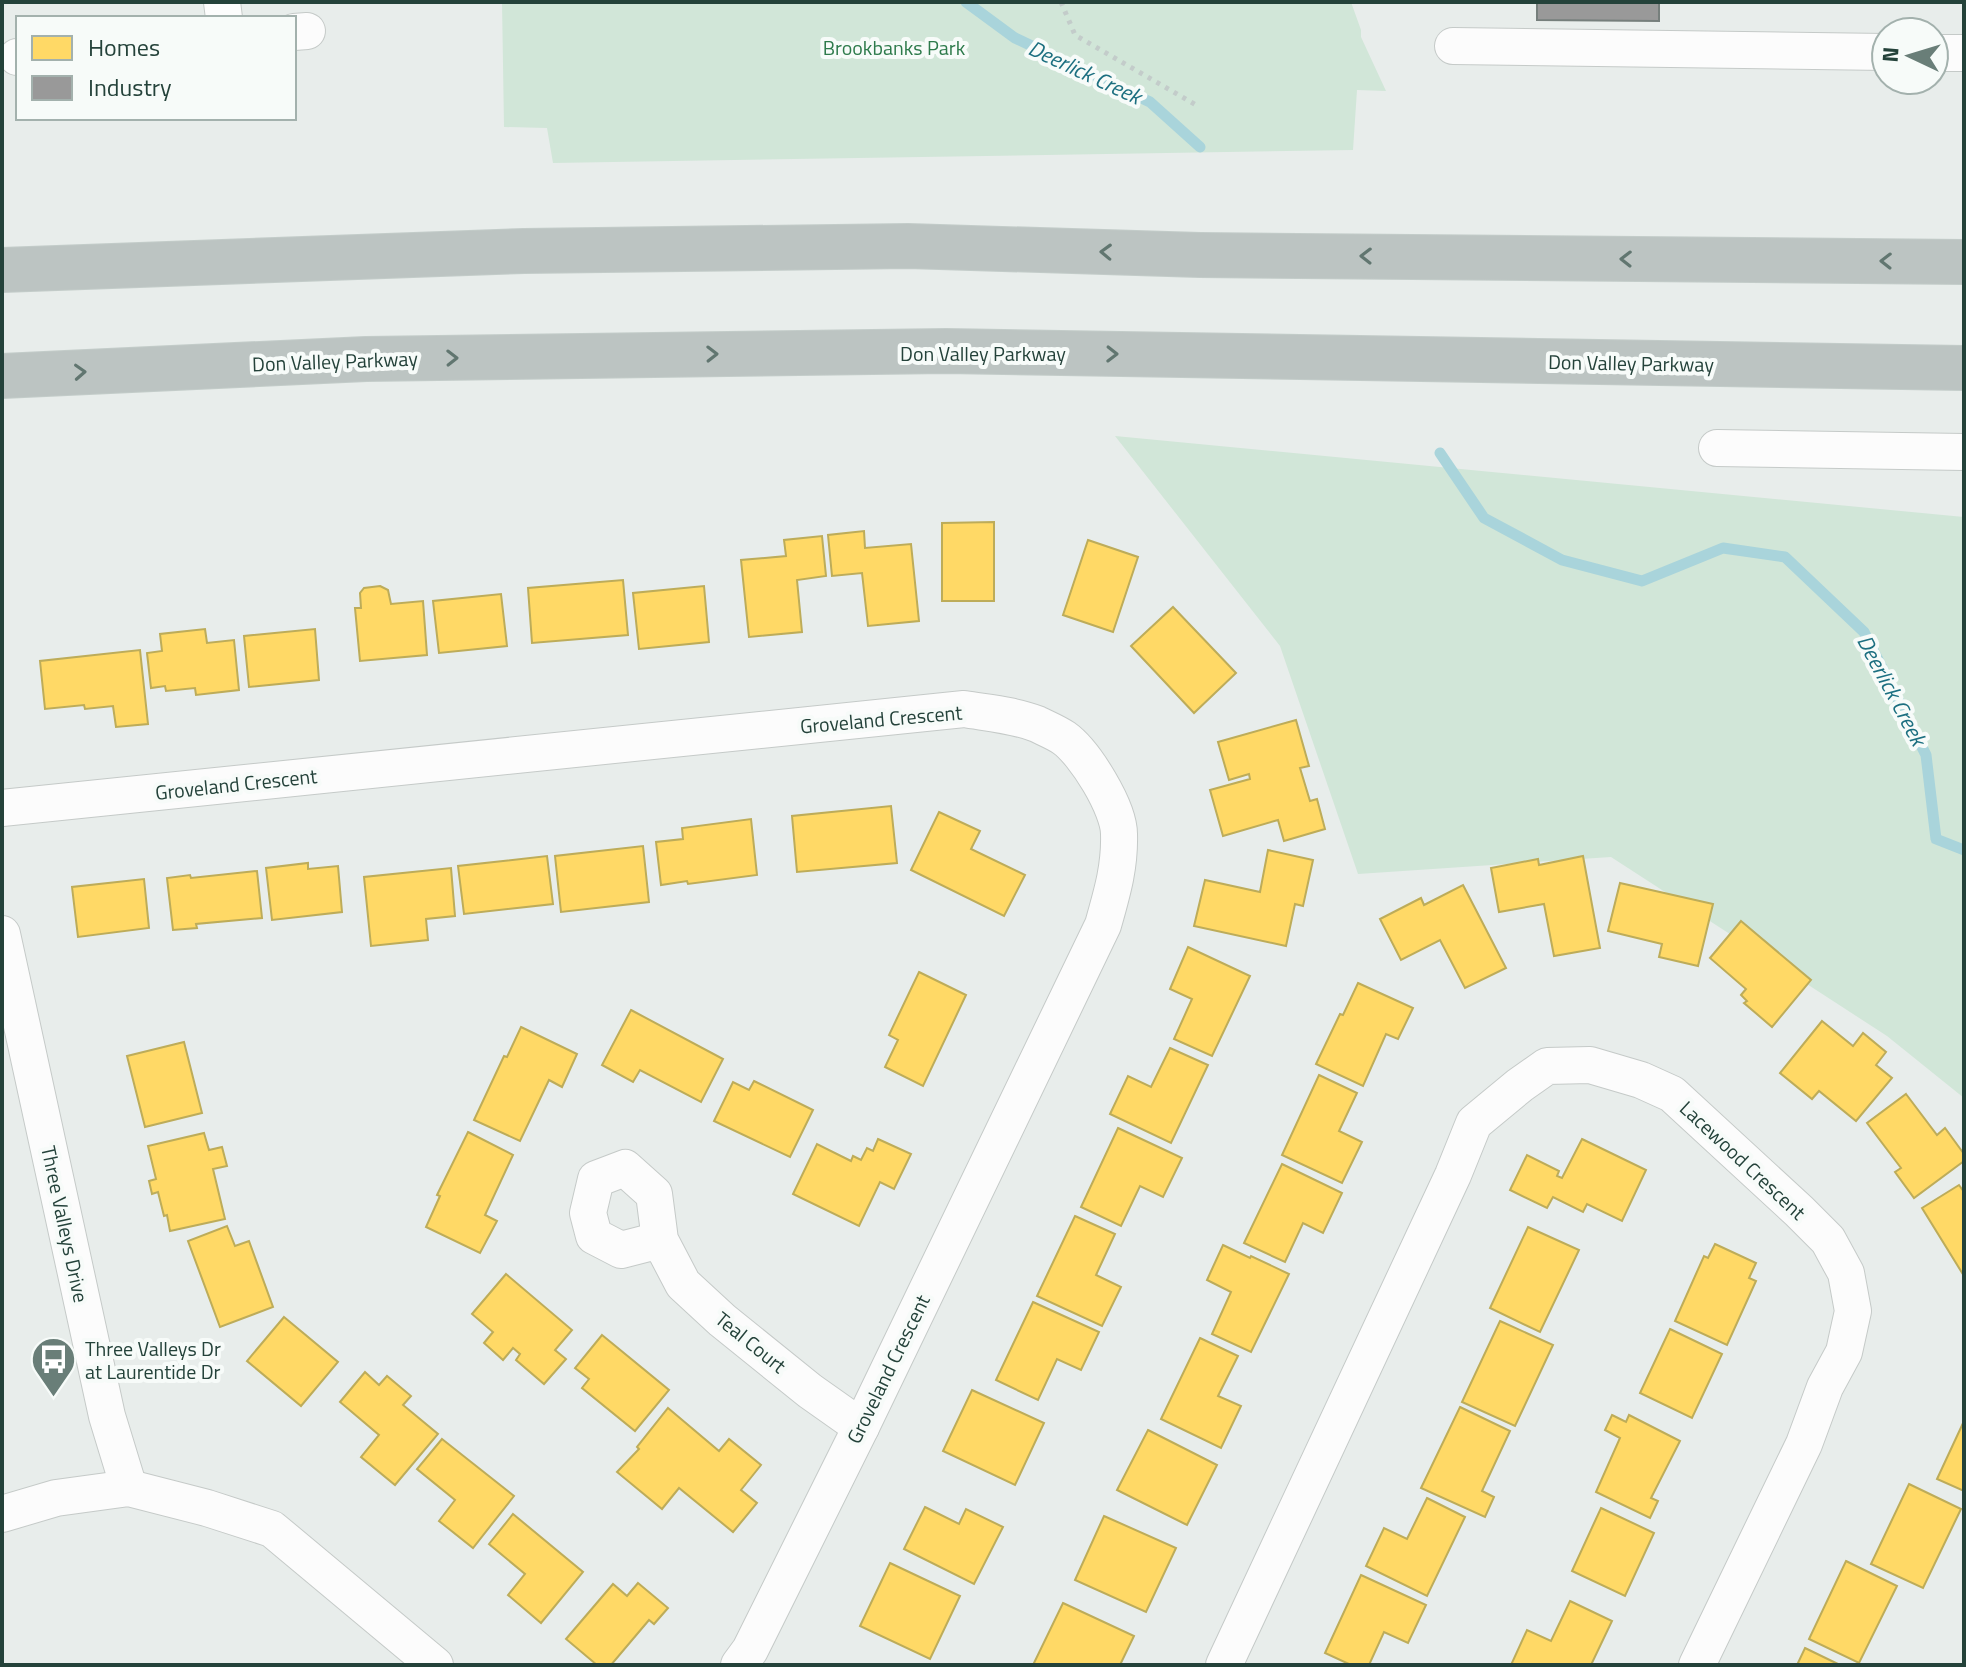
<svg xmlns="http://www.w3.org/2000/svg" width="1966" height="1667" viewBox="0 0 1966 1667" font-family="'Titillium Web',sans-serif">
  <rect width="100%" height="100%" fill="#e8edeb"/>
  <g fill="#d1e6d8">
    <path d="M502,2H1351L1361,30V37L1386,91L1357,90L1353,150L553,163L547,128L504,127Z"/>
    <path d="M1115,436L1964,517V1098L1887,1036L1611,857L1358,874L1280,646Z"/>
  </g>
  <g fill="#ffd966" stroke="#bdac59" stroke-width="2">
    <path d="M994,522V601H942V523Z"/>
    <path d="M864,531L865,548L911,544L919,621L868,626L862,573L832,576L828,535Z"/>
    <path d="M822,536L826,576L797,580L802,632L749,637L741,560L786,556L784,540Z"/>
    <path d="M1088,540L1138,557L1113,632L1063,615Z"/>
    <path d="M623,580L628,635L532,643L528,588Z"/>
    <path d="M380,586L388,590L391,604L423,601L427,655L360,661L355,608H361L360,593L364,588Z"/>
    <path d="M704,586L709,642L639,649L633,593Z"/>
    <path d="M501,594L507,646L439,653L433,601Z"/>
    <path d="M1173,607L1236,673L1194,713L1131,646Z"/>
    <path d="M205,629L207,643L234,640L239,690L196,695L195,688L166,691L165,686L151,688L147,653L162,651L160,634Z"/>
    <path d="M315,629L319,680L249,687L244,636Z"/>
    <path d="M140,650L148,724L116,727L113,706L85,709L84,705L45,709L40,661Z"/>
    <path d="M1296,720L1309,766L1300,768L1310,801L1317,799L1325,829L1284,841L1278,820L1223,836L1210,790L1250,779L1249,774L1229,780L1218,742Z"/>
    <path d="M891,806L897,863L797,872L792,816Z"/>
    <path d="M939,812L980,831L971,849L1025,875L1004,916L911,870Z"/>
    <path d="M751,819L757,875L688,884L687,881L661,885L656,842L683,839L682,828Z"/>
    <path d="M643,846L649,902L561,912L555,856Z"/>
    <path d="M1268,850L1313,860L1303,906L1295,904L1286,946L1194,926L1205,880L1260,892Z"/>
    <path d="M547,856L553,904L464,914L458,866Z"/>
    <path d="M1583,856L1600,948L1554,956L1544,904L1499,912L1491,868L1538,859L1539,865Z"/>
    <path d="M308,863V869L338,866L342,912L272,920L266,868Z"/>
    <path d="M451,868L455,916L426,919L428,940L371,946L364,877Z"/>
    <path d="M257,871L262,918L196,924L197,928L173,930L167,878L190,875L191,878Z"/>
    <path d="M144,879L149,928L78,937L72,887Z"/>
    <path d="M1620,883L1713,904L1698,966L1659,957L1662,944L1608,931Z"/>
    <path d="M1463,885L1506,968L1465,988L1440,940L1401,960L1380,919L1421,898L1424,905Z"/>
    <path d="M1741,921L1811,980L1772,1027L1744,1003L1747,1001L1741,995L1746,989L1710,958Z"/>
    <path d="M1188,947L1250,976L1212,1056L1174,1039L1192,999L1170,989Z"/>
    <path d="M919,972L966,995L923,1086L885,1067L898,1040L889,1035Z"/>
    <path d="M1358,983L1413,1008L1398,1039L1386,1034L1363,1086L1316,1064L1340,1014L1343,1015Z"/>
    <path d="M631,1010L723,1059L701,1102L640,1070L633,1082L602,1065Z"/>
    <path d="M1822,1021L1853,1046L1863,1033L1886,1052L1876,1065L1892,1078L1856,1121L1819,1091L1812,1099L1780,1073Z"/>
    <path d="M521,1027L577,1054L562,1087L549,1080L520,1141L474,1120L504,1056L507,1057Z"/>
    <path d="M184,1042L202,1113L145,1127L127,1056Z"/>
    <path d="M1170,1048L1208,1065L1171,1143L1110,1114L1128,1076L1151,1087Z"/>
    <path d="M1319,1075L1357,1093L1339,1131L1362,1142L1342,1183L1282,1155Z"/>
    <path d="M754,1081L813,1110L790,1157L714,1121L733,1082L749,1090Z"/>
    <path d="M1906,1094L1937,1135L1945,1128L1964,1154V1161L1914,1198L1895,1172L1901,1168L1867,1123Z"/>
    <path d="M1118,1128L1182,1158L1163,1197L1140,1186L1121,1226L1081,1207Z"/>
    <path d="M468,1132L513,1155L485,1215L497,1221L480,1253L426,1227L440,1196L437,1195Z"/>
    <path d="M204,1133L209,1150L222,1147L227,1166L213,1169L225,1219L170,1231L167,1215L164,1216L158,1192L152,1194L149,1181L156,1179L148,1146Z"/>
    <path d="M878,1139L911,1154L894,1189L880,1182L859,1226L793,1194L817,1144L851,1161L853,1156L861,1160L867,1148L873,1151Z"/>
    <path d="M1582,1139L1646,1170L1622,1221L1587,1204L1583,1212L1553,1197L1547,1208L1510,1190L1527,1155L1559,1171L1557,1176L1562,1178Z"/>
    <path d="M1282,1164L1342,1193L1323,1233L1303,1223L1285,1262L1244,1243Z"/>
    <path d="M1959,1185L1964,1192V1276L1922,1208Z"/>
    <path d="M1075,1216L1115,1234L1096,1275L1121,1287L1102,1326L1037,1296Z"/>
    <path d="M227,1226L235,1246L249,1241L273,1307L220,1327L188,1241Z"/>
    <path d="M1528,1227L1579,1250L1540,1332L1490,1308Z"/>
    <path d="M1715,1244L1756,1263L1749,1278L1756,1281L1727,1345L1675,1321L1704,1256L1708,1258Z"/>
    <path d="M1223,1245L1250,1258L1251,1256L1289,1274L1251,1352L1212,1334L1231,1292L1207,1280Z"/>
    <path d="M506,1274L572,1330L555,1350L566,1359L544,1384L516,1360L520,1354L513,1348L503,1360L484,1343L493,1332L472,1314Z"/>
    <path d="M1033,1302L1099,1332L1081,1370L1057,1359L1038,1400L996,1380Z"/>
    <path d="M284,1317L338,1362L301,1406L247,1361Z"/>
    <path d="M1500,1321L1553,1345L1515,1426L1462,1402Z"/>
    <path d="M1670,1329L1722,1354L1692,1418L1640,1393Z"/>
    <path d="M602,1335L669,1390L635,1431L582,1388L589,1379L575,1368Z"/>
    <path d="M1200,1338L1238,1356L1218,1396L1241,1406L1221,1448L1161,1419Z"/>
    <path d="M365,1372L379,1385L387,1376L411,1396L403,1405L438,1434L395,1485L361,1457L379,1435L340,1402Z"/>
    <path d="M972,1390L1044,1423L1015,1485L943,1451Z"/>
    <path d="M1460,1407L1510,1431L1482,1491L1494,1497L1485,1517L1421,1488Z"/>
    <path d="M668,1408L719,1451L729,1439L761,1465L741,1490L757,1503L733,1532L679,1488L662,1509L617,1472L639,1449L637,1447Z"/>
    <path d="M1612,1415L1626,1422L1629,1415L1680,1441L1651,1498L1658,1501L1650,1518L1596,1492L1620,1438L1605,1430Z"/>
    <path d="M1964,1421V1491L1937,1479Z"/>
    <path d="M1148,1430L1217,1465L1187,1525L1117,1490Z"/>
    <path d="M442,1439L514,1496L473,1548L439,1521L455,1500L417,1469Z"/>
    <path d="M1909,1484L1961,1509L1923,1588L1871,1564Z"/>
    <path d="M1427,1498L1465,1517L1427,1596L1366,1566L1384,1528L1407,1539Z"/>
    <path d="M925,1507L959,1524L966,1509L1003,1527L974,1584L904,1549Z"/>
    <path d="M1601,1508L1654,1533L1625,1596L1572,1571Z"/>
    <path d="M513,1514L583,1572L541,1623L508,1595L525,1574L489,1544Z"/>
    <path d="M1104,1516L1176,1548L1146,1612L1075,1580Z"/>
    <path d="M1846,1561L1897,1586L1859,1663L1809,1639Z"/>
    <path d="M890,1563L960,1596L930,1659L860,1626Z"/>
    <path d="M1361,1575L1426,1605L1408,1643L1384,1632L1369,1665H1351L1325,1653Z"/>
    <path d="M638,1583L668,1608L654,1624L649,1620L611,1665H597L566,1639L613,1584L627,1596Z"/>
    <path d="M1570,1601L1612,1621L1591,1665H1511L1527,1630L1551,1641Z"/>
    <path d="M1063,1603L1134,1636L1120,1665H1033Z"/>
    <path d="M1805,1648L1840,1665H1797Z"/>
  </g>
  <path fill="#999" stroke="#767f7c" stroke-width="2" d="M1537,2H1659V21L1537,20Z"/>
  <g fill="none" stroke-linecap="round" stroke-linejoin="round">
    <g stroke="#a9d4db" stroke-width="11">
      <path d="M966,2L1015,38L1150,102L1200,147"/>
      <path d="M1440,453L1484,518L1562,560L1642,581L1723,548L1785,557L1864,632L1926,755L1936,839L1964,850"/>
    </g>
    <defs>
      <g id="minor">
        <path d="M222,2L224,18"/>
        <path d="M294,32L307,31"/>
        <path d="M1453,46L1886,52"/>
        <path d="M1934,53H1964"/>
        <path d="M17,57H18"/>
        <path d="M1717,448L1964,452"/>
        <path d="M2,808L964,709C988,713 1014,715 1037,724C1045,728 1057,733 1064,738C1085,753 1119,808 1119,834C1120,867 1112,893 1103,925L861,1427L750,1650L739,1665"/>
        <path d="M2,934L107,1416L129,1488"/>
        <path d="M660,1240L621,1250L594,1236L588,1213L596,1179L625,1168L654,1194L660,1240L683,1284L722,1320L810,1391L861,1427"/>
        <path d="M2,1514L56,1498L129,1488L207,1508L272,1529L435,1665"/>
        <path d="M1224,1665L1453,1175L1474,1123L1520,1085L1547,1066L1590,1065L1641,1080L1672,1094L1799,1211L1828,1240L1846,1273L1853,1311L1844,1352L1825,1387L1804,1444L1697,1665"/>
      </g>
      <g id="highway">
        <path d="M2,270L524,251L908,246L1200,255L1964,262"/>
        <path d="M2,376L366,359L946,351L1964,368"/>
      </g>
    </defs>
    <use href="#minor" stroke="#c5cac8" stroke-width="38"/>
    <use href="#highway" stroke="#c3ccc9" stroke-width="46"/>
    <path stroke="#c3ccca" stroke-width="5" stroke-dasharray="4 6" stroke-linecap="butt" d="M1061,2L1075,35L1196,105"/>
    <use href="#minor" stroke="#fcfcfc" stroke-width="36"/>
    <use href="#highway" stroke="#bcc4c2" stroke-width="44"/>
  </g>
  <defs><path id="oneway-chevron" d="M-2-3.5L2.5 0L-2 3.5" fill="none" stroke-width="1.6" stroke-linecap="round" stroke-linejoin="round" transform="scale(2)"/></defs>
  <g stroke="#617670">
    <use href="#oneway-chevron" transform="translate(1106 252) rotate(-178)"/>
    <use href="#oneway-chevron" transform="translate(1366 256) rotate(-179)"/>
    <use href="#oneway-chevron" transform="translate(1626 259) rotate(-179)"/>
    <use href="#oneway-chevron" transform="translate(1886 261) rotate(-179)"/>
    <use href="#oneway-chevron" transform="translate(712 354) rotate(-1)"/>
    <use href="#oneway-chevron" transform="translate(1112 354) rotate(1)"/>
    <use href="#oneway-chevron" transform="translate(452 358) rotate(-1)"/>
    <use href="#oneway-chevron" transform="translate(80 372) rotate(-3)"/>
  </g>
  <defs>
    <symbol id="bus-pin" viewBox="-11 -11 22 30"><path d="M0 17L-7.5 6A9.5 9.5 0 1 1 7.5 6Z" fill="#697e78" stroke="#f7fbf9"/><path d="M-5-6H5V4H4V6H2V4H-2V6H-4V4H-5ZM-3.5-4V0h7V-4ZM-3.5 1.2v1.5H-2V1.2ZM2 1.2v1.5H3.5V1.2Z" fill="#fff"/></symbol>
  </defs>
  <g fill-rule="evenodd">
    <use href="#bus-pin" x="28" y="1334" width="51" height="69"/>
  </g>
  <g text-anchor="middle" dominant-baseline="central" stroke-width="8" stroke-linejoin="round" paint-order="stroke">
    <g font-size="20" fill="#2d7a4b" stroke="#f7fbf9">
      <text x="894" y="47">Brookbanks Park</text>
    </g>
    <g font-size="20" fill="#24423a" stroke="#f7fbf9">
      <text x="983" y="353">Don Valley Parkway</text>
      <text transform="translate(335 361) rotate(-2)">Don Valley Parkway</text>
      <text transform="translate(1631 363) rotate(1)">Don Valley Parkway</text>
      <text transform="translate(881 719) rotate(-5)">Groveland Crescent</text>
      <text transform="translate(236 784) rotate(-6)">Groveland Crescent</text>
      <text transform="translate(1743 1160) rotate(43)">Lacewood Crescent</text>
      <text transform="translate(65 1224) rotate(78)">Three Valleys Drive</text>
      <text transform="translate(751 1342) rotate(39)">Teal Court</text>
      <text transform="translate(888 1369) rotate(-64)">Groveland Crescent</text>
    </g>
    <g font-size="20" fill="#24423a" stroke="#f7fbf9" text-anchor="start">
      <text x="85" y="1348">Three Valleys Dr<tspan x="85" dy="23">at Laurentide Dr</tspan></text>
    </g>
    <g font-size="22" font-style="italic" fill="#1c6f80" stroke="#f7fbf9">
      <text transform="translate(1085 72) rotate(25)">Deerlick Creek</text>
      <text transform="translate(1892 690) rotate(62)">Deerlick Creek</text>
    </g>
  </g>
  <rect width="1966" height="1667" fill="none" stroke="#24423a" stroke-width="8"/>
  <rect x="16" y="16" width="280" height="104" fill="#f7fbf9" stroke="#a3b1ad" stroke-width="2"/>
  <rect x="32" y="36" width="40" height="24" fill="#ffd966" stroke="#a3b1ad" stroke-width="2"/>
  <text x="88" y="56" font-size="24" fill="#24423a">Homes</text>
  <rect x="32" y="76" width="40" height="24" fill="#999999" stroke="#a3b1ad" stroke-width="2"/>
  <text x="88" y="96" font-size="24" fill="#24423a">Industry</text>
  <g transform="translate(1910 56) rotate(274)"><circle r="38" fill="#f7fbf9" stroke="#a3b1ad" stroke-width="2"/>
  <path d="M0-6L14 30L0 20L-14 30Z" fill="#697e78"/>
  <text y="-12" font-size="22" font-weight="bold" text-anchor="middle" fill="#24423a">N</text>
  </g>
</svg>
